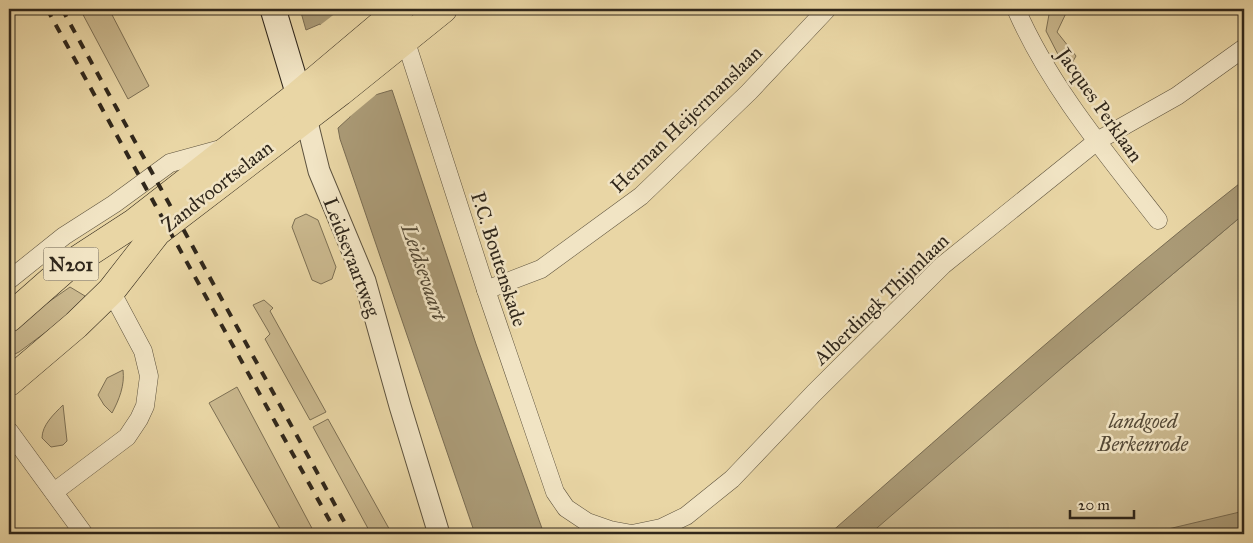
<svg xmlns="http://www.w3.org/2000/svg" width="1253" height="543" viewBox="0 0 1253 543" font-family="'IM FELL Great Primer',serif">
  <rect width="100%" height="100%" fill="#e9d6a5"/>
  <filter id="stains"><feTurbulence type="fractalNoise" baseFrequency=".004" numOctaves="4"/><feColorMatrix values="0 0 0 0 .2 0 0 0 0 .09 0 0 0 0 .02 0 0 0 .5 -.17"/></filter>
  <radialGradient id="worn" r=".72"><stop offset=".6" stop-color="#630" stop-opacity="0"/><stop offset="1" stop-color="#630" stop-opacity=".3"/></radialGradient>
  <g fill="#cab88e" stroke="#7d7054">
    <path d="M80,9H109L149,86L128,99Z"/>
    <path d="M1050,9H1068L1057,32L1076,56L1067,72L1046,31Z"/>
    <path d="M306,214L318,220L336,267L332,279L321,284L312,280L292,227L295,219Z"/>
    <path d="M1244,214V534H851L1071,360Z"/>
    <path d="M70,287L85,296L81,306L19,352L9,357V331L14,326Z"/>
    <path d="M264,300L273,308L270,311L326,412L310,420L265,339L270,334L253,305Z"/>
    <path d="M123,370C125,385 119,400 112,413L104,405L98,395L107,378Z"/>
    <path d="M237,387L315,534H283L209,403Z"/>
    <path d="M63,405L67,441L63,445L51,447L42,438C42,425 54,414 63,405Z"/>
    <path d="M328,419L392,534H371L313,427Z"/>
  </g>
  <g fill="#aa9a76" stroke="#796c52">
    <path d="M300,9H348L375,95L392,90L476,344L544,534H475L340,139L338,128L350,117L320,24L306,30Z"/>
    <path d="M1244,180V214L1071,360L870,534H829C966,414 1101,292 1244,180Z"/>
    <path d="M1244,511V534H1147Z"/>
  </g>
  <path fill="#e9d6a5" d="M341,9H351L378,93L348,118L319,26Z"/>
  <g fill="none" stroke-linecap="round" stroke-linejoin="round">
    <defs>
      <g id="minor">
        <path d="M1016,9C1050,87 1106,153 1158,220"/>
        <path d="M405,39L486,290L555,492L566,508L587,522L610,530L632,534L661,528L686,516L732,479L814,393L943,265L1097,141L1177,96L1244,48"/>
        <path d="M9,280L64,236L114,204L170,163L221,149"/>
        <path d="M486,290L541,269L641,196L749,92L827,9"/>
        <path d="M9,431L84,534"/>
        <path d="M54,492L127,437L139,419L145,406L149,376L143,351L111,291"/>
      </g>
      <path id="tertiary" d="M306,118L319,171L365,281L400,406L439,534"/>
      <path id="secondary" d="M273,9L304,112"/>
      <g id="primary">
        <path d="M9,318L68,266L134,223L298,95L400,9"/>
        <path d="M9,382L76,325L111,291L157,232L340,92L443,9"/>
      </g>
    </defs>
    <use href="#minor" stroke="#5e533e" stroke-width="19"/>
    <use href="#tertiary" stroke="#5e533e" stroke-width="23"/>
    <use href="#secondary" stroke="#30271b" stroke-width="27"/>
    <use href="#primary" stroke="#30271b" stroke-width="29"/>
    <use href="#minor" stroke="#f1e4c4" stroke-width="18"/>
    <use href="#tertiary" stroke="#f1e4c4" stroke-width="21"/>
    <use href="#secondary" stroke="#f1e4c4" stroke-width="25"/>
    <use href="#primary" stroke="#e9d6a5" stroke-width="28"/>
    <g stroke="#30271b" stroke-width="4" stroke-dasharray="9 9" stroke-linecap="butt">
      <path d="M47,9L337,534"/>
      <path d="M62,9L351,534"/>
    </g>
  </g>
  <g text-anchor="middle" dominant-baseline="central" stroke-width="5" stroke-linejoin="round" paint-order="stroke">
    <rect fill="#f1e4c4" stroke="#6a604e" stroke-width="1" x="43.5" y="247.5" width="55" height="33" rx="4"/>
    <g font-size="19" font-weight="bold" fill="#30271b">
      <text x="71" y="264">N201</text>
    </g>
    <g font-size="20" fill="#30271b" stroke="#f1e4c4">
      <text transform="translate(1100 105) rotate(55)">Jacques Perklaan</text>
      <text transform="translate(686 119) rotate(-44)">Herman Heijermanslaan</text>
      <text transform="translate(217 186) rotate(-38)">Zandvoortselaan</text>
      <text transform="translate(352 257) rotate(69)">Leidsevaartweg</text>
      <text transform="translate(499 259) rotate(72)">P.C. Boutenskade</text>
      <text transform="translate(881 299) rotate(-44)">Alberdingk Thijmlaan</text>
    </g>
    <g font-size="20" font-style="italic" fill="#564b38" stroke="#f1e4c4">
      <text x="1143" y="421">landgoed<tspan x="1143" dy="23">Berkenrode</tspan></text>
    </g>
    <g font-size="21" font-style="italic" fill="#554a36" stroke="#f1e4c4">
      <text transform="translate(424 272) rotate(71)">Leidsevaart</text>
    </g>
  </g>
  <rect width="1253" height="543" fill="none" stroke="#e9d6a5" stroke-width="30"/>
  <rect x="10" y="10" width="1233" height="523" fill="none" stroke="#30271b" stroke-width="2.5"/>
  <rect x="15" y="15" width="1223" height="513" fill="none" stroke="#30271b"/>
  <path d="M1070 510v8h64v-8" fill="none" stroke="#30271b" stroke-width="2.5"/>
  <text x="1078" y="510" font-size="15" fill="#30271b" stroke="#f1e4c4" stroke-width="4" paint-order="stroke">20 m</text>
  <rect width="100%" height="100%" filter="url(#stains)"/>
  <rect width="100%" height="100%" fill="url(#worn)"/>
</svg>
